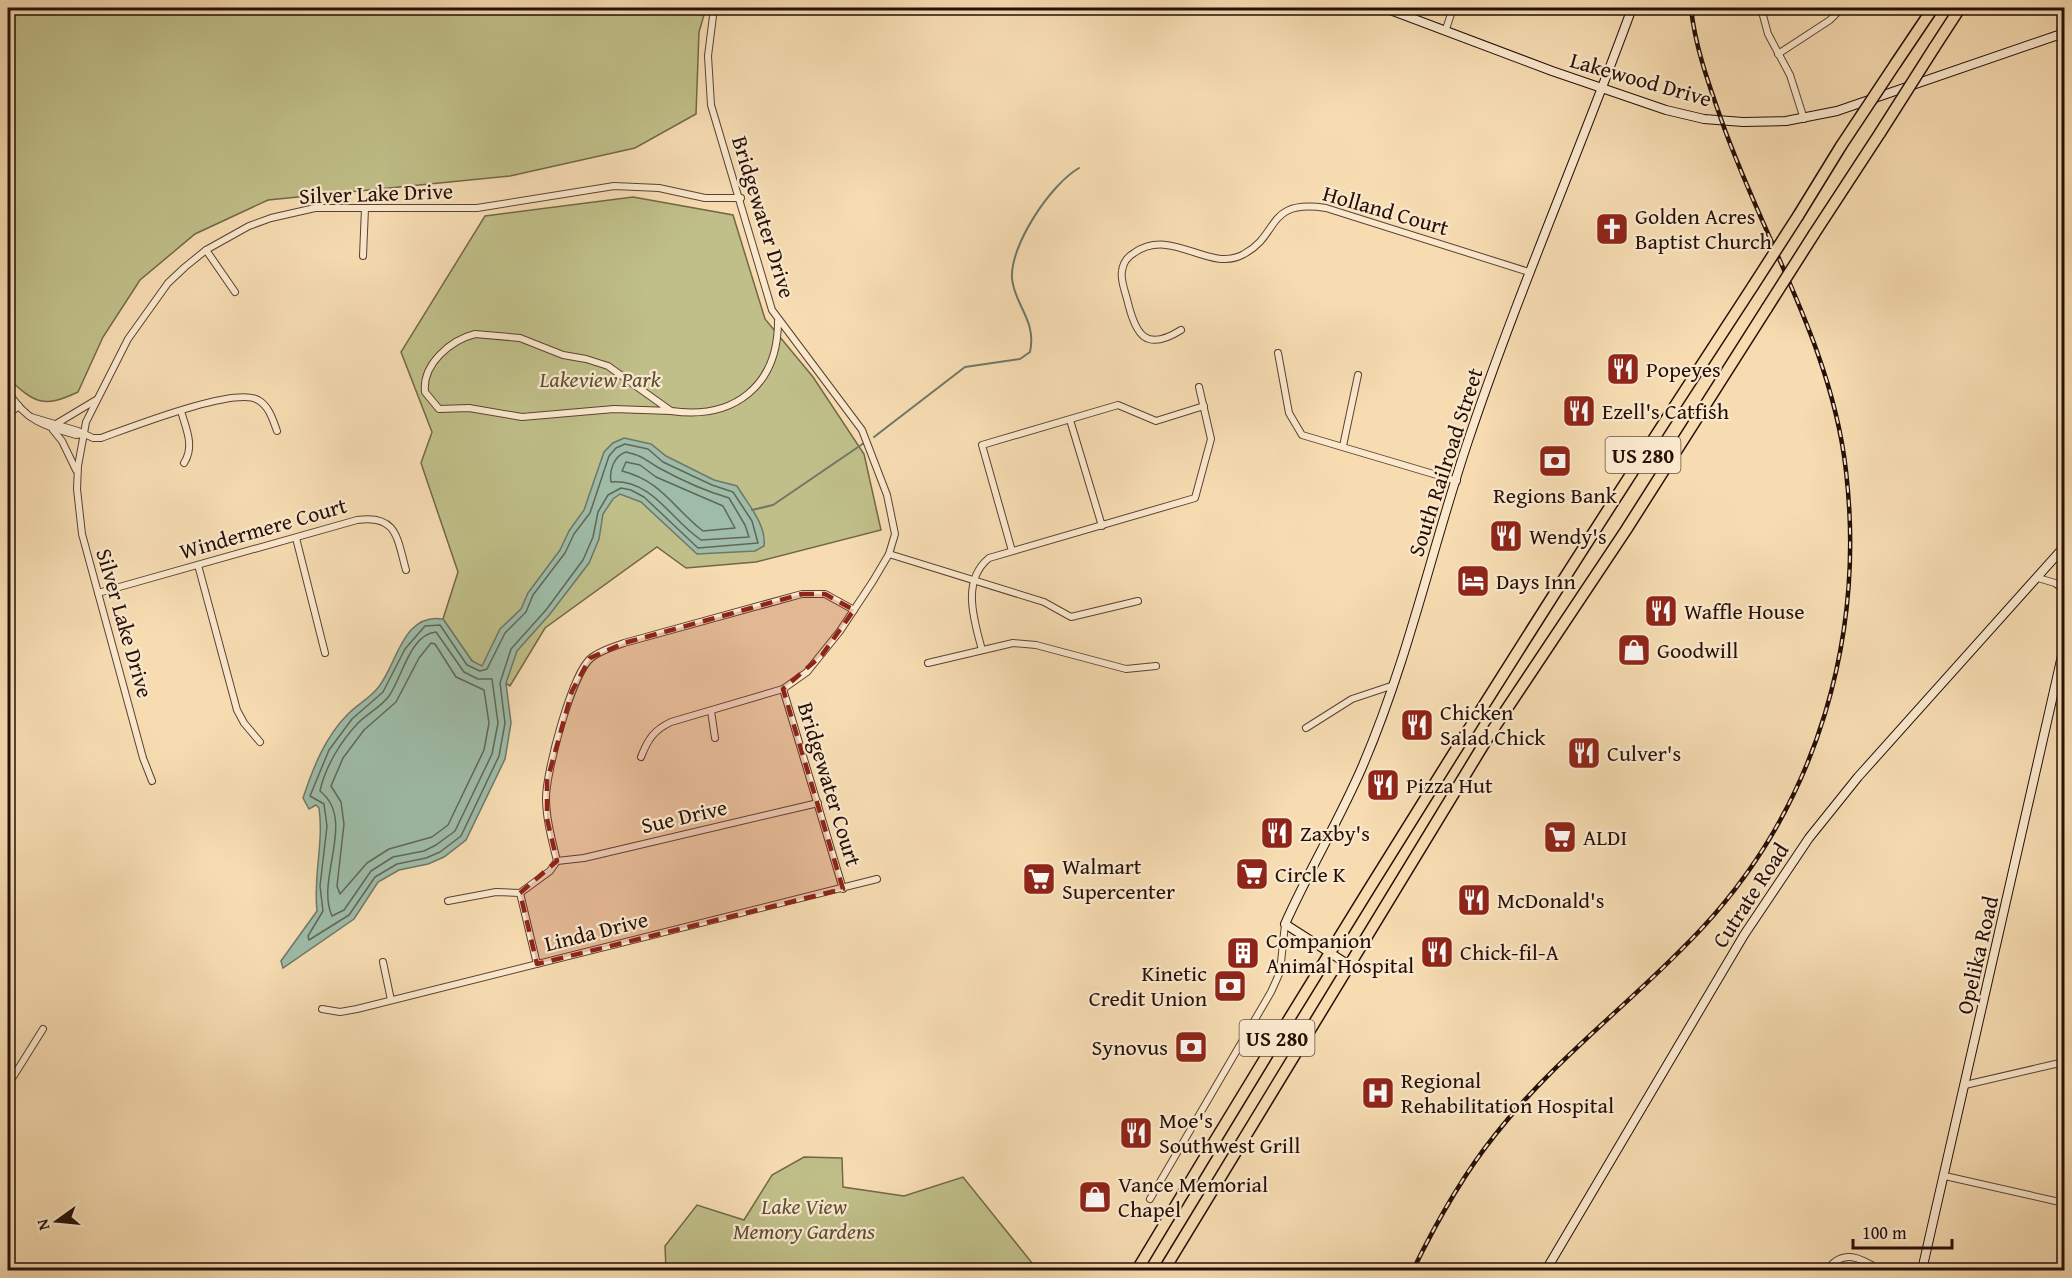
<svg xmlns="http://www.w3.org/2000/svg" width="2072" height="1278" viewBox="0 0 2072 1278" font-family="'Gentium Book Plus',serif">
  <rect width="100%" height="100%" fill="#f7dcb2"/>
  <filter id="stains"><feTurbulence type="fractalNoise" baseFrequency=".00333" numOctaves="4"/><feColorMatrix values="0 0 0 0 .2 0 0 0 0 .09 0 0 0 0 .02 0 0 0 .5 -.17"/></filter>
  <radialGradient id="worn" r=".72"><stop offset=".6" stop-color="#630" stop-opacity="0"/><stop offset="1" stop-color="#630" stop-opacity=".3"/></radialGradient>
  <g fill="#c0bf89" stroke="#726748" stroke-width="1.5">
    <path d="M8,8H706L699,32L696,114L635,148L510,176L268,200L195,234L140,280L103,337L78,392C44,408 35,404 8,378Z"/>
    <path d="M633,197L733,215L765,319L813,377L864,454L881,530L756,562L686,568L657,547L545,628L510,686L472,661L443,619L458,572L421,463L432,432L401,352L485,216Z"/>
    <path d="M804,1157L842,1158L843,1187L904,1196L963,1177L1032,1263L1047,1270H666L665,1246L697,1205L744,1220L772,1175Z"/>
  </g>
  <path fill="#9ebca8" stroke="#6e7768" stroke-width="1.5" d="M624,438L651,444L666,456L714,480L737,486C747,503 767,525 764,546L755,551L697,554L641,502L620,494L613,499L603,514L599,539L589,563L550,614L517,651L506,683L511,723L505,759L466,840L444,857L428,864L399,870L378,882L354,919L283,968L281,961L317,911C313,876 324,843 319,808L316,805L309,809L303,798C313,768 325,737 348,714C357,705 368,699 376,690C397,668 401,612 443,619L472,661L482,666L500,629L521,609L528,593L560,550L569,531L584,510L604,452L613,443Z"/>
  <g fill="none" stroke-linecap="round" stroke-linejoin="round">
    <g stroke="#626658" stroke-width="1.5">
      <path d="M625,444L648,449L663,462L712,485L733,492L752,521L758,543L698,548L644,497L631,490L621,488L608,495L598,512L593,537L583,560L546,610L511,649L500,683L505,723L499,756L461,836L440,852L426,858L397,864L375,877L349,915L309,940L308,936L323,911L320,886L327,826L324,804L310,796L329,750L352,719L383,692L405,649L425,626L440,625L467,665L480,671L487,669L505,633L526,612L533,595L565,553L574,534L590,513L609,456L616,448Z"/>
      <path d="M626,452C646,457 643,459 659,468C681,480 705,491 729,498L745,525L749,537L701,540C670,519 652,479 611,482C609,470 614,456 626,452Z"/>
      <path d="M626,462L640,465L656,477L723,506L735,528L703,531C673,508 662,481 622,471Z"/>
      <path d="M436,632L464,672L478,679H492L498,723L492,754L455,831L436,845L424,851L393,857L371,871L344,910L332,916C315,879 357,820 320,791C325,767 341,741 358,723C367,714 381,707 389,696C402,678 410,634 436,632Z"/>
      <path d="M431,643L435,644L456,677L484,690L489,723L484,750L448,825L432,837L389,849L367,863L340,894L337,886L344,824L341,802L331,786L343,758L364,730L396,702L419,658Z"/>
    </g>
    <g stroke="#6e7768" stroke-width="2">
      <path d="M874,437L965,367L1020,359L1030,352C1037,320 1014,305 1012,278C1010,245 1051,184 1079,168"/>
      <path d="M752,510L773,505L864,443"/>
    </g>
    <defs>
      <g id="street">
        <path d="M1761,8L1768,34L1790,75L1804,119"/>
        <path d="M1446,29L1453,8"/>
        <path d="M1778,54L1830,20L1842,8"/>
        <path d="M206,250L235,292"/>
        <path d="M363,256L365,208"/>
        <path d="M1181,330C1146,352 1136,335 1128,303C1126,293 1120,281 1122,271C1123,263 1127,257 1134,253C1172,226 1209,274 1244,254C1281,234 1265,199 1326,208L1529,272"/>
        <path d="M475,334L520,338L563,355L586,359L608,366L671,411L614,409L522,417L469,408L439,409L425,392C422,364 451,340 475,334Z"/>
        <path d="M1278,353L1289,413L1302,435L1457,481"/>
        <path d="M8,391C24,420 46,427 76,435L83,434"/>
        <path d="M181,411C186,429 195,446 184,463"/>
        <path d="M671,411C734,420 778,386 778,321"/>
        <path d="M8,414L19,406"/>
        <path d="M31,417L78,431L93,438H101C129,428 235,386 258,400C269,406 273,420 277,431"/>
        <path d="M1070,420L1102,526"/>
        <path d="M56,424L96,400"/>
        <path d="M53,430L62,441L76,470"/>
        <path d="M1343,446L1358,375"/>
        <path d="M296,538L325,653"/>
        <path d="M1012,551L982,445L1118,405L1156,421L1204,406"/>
        <path d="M889,554L1044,602L1071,617L1138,601"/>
        <path d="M198,565L237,710L244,723L260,742"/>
        <path d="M2038,578L2055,583L2064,590"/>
        <path d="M98,593L357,520C397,514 397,538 406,570"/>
        <path d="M982,650C974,620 961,581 989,558L1195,498L1211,439L1199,387"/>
        <path d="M928,663L1013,643L1036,645L1126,669L1156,666"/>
        <path d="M783,689L843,889"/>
        <path d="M711,711L715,738"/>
        <path d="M1306,728L1352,699L1394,685"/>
        <path d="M641,757C648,739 654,730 671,722L783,689L807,672L840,631L873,581L889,554L895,534L887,495L862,430L772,310L711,105L708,56L714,8"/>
        <path d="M152,781L143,758L82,534L77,489L78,466L86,422L128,339L168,283L185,267L206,250L249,226L271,218L315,208H477L614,186L659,188L705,198H741"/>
        <path d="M557,861L584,858L818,803"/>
        <path d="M520,893L550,871L557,861C552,840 546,819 546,798C546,772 572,673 591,658C601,650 613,647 624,643L802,594H825L854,610"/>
        <path d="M520,893L537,964"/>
        <path d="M448,901L496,892L520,893"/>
        <path d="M383,962L391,1000"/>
        <path d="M322,1009L340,1012L357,1009L877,879"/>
        <path d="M8,1085L43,1029"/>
        <path d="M1965,1085L2064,1062"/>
        <path d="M1945,1176L2064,1203"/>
        <path d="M1150,1199L1271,992L1280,972L1285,924"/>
        <path d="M1827,1270C1843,1248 1861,1258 1880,1270"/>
      </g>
      <g id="secondary">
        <path d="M1385,8L1552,71L1666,110L1704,119L1743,122L1786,121L1837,111L2064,33"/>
        <path d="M1349,965L1285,924C1309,870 1340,819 1363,765C1408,660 1432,548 1468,441C1517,295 1579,153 1632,8"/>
        <path d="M1546,1270L1744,935L1809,838L1858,777L2064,547"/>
        <path d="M1922,1270L2064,647"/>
      </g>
      <g id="highway">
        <path d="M1934,48L1960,8"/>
        <path d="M1896,63L1933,8"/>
        <path d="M1798,216L1841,146"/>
        <path d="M1814,234L1880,133"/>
        <path d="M1137,1270C1336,938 1541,610 1753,286"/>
        <path d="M1164,1270L1490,734L1626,530L1767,308"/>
      </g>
    </defs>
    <use href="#street" stroke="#5a4232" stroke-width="8"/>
    <use href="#secondary" stroke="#250f07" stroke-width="10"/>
    <use href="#highway" stroke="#250f07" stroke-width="13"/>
    <use href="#street" stroke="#fae8cd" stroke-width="6"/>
    <use href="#secondary" stroke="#fae8cd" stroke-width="8"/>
    <use href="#highway" stroke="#f7dcb2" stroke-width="10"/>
    <defs>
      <path id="rail" d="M1413,1270C1436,1223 1462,1176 1495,1135C1556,1057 1638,998 1704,926C1818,802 1865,636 1846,471C1832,345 1762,237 1721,119C1708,82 1695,46 1691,8"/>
    </defs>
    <use href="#rail" stroke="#250f07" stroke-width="4.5"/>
    <use href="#rail" stroke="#fae8cd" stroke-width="2" stroke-dasharray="7" stroke-linecap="butt"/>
    <defs>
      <g id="highway-bridge">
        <path d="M1880,133L1934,48"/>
        <path d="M1841,146L1896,63"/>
        <path d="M1753,286L1798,216"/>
        <path d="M1767,308L1814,234"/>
      </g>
    </defs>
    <use href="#highway-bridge" stroke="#250f07" stroke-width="13" stroke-linecap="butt"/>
    <use href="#highway-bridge" stroke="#f7dcb2" stroke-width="10"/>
  </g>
  <path fill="#8f2418" fill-opacity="0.2" stroke="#8f2418" stroke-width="4.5" stroke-dasharray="12 8" stroke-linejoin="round" d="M802,594H825L854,610L822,655L783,689L843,889L537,964L520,893L557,861L547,819V781L572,691L590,658L624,643Z"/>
  <defs>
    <symbol id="church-square" viewBox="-11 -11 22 22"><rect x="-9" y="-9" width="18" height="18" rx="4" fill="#8f2418" stroke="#fae8cd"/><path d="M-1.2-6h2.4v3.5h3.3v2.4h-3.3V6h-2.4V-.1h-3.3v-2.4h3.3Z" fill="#fff"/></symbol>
    <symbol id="restaurant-square" viewBox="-11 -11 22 22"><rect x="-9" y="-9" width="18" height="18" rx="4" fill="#8f2418" stroke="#fae8cd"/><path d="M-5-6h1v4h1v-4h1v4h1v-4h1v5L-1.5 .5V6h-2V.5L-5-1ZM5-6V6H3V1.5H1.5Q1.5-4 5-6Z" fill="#fff"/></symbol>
    <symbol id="bank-square" viewBox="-11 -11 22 22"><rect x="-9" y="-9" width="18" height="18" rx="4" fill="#8f2418" stroke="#fae8cd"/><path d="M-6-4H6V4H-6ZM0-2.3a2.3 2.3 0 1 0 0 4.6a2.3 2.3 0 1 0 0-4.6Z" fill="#fff"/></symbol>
    <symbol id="hotel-square" viewBox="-11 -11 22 22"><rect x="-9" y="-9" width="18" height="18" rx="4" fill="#8f2418" stroke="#fae8cd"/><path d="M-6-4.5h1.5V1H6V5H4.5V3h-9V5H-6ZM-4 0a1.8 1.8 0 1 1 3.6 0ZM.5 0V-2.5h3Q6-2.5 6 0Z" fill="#fff"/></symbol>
    <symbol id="shop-square" viewBox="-11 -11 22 22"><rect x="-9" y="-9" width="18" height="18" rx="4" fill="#8f2418" stroke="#fae8cd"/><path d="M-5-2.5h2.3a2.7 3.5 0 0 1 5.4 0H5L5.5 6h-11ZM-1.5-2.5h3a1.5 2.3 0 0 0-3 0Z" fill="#fff"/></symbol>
    <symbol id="supermarket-square" viewBox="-11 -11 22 22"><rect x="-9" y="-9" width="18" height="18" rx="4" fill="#8f2418" stroke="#fae8cd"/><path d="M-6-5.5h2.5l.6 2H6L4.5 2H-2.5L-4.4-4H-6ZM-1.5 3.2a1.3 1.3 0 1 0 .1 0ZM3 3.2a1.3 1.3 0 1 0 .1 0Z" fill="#fff"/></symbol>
    <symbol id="building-square" viewBox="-11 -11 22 22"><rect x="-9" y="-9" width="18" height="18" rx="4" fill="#8f2418" stroke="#fae8cd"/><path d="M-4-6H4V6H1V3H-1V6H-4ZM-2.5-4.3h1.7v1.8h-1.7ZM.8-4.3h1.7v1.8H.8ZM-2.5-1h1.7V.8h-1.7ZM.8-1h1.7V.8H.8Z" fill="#fff"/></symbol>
    <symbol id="hospital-square" viewBox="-11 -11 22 22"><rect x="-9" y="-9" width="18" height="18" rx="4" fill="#8f2418" stroke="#fae8cd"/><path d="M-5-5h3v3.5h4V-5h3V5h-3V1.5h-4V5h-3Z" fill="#fff"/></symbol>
  </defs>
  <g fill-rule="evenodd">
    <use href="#church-square" x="1593" y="210" width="38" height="38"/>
    <use href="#restaurant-square" x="1604" y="350" width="38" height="38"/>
    <use href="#restaurant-square" x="1560" y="392" width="38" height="38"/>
    <use href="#bank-square" x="1536" y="442" width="38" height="38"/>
    <use href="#restaurant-square" x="1487" y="517" width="38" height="38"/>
    <use href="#hotel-square" x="1454" y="562" width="38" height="38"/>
    <use href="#restaurant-square" x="1642" y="592" width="38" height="38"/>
    <use href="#shop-square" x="1615" y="631" width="38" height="38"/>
    <use href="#restaurant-square" x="1398" y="706" width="38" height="38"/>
    <use href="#restaurant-square" x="1565" y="734" width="38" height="38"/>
    <use href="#restaurant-square" x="1364" y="766" width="38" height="38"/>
    <use href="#restaurant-square" x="1258" y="814" width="38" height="38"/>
    <use href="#supermarket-square" x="1541" y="818" width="38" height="38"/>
    <use href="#supermarket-square" x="1233" y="855" width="38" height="38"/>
    <use href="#supermarket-square" x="1020" y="860" width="38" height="38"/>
    <use href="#restaurant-square" x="1455" y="881" width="38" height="38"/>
    <use href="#restaurant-square" x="1418" y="933" width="38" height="38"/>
    <use href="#building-square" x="1224" y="934" width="38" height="38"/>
    <use href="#bank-square" x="1211" y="967" width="38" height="38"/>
    <use href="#bank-square" x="1172" y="1028" width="38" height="38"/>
    <use href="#hospital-square" x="1359" y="1074" width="38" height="38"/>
    <use href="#restaurant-square" x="1117" y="1114" width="38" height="38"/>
    <use href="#shop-square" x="1076" y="1178" width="38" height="38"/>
  </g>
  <g text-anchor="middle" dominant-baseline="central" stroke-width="4.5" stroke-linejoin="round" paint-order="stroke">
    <g fill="#fae8cd" stroke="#655042" stroke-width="1.5">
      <rect x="1605.5" y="437" width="75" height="36" rx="4.5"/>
      <rect x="1239.5" y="1020" width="75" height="36" rx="4.5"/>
    </g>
    <g font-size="21" font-weight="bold" fill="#250f07">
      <text x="1643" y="455">US 280</text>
      <text x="1277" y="1038">US 280</text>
    </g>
    <g font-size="22" fill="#250f07" stroke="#fae8cd">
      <text transform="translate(1641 79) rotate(16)">Lakewood Drive</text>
      <text transform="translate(376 193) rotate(-2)">Silver Lake Drive</text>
      <text transform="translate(1386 210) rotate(16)">Holland Court</text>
      <text transform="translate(764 217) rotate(73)">Bridgewater Drive</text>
      <text transform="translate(1445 462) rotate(-72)">South Railroad Street</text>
      <text transform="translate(263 528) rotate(-16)">Windermere Court</text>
      <text transform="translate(125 623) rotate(74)">Silver Lake Drive</text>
      <text transform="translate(830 784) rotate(73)">Bridgewater Court</text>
      <text transform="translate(684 816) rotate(-13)">Sue Drive</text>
      <text transform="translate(1750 895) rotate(-57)">Cutrate Road</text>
      <text transform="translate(596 931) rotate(-14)">Linda Drive</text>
      <text transform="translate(1977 955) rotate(-77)">Opelika Road</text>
    </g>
    <g font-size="22" fill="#250f07" stroke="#fae8cd" text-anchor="start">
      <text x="1635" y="216">Golden Acres<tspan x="1635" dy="25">Baptist Church</tspan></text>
      <text x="1646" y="369">Popeyes</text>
      <text x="1602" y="411">Ezell's Catfish</text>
      <text x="1555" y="495" text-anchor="middle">Regions Bank</text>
      <text x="1529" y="536">Wendy's</text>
      <text x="1496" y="581">Days Inn</text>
      <text x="1684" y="611">Waffle House</text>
      <text x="1657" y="650">Goodwill</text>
      <text x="1440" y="712">Chicken<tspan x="1440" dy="25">Salad Chick</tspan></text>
      <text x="1607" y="753">Culver's</text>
      <text x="1406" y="785">Pizza Hut</text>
      <text x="1300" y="833">Zaxby's</text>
      <text x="1583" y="837">ALDI</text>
      <text x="1062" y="866">Walmart<tspan x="1062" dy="25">Supercenter</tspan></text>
      <text x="1275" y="874">Circle K</text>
      <text x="1497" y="900">McDonald's</text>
      <text x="1266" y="940">Companion<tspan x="1266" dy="25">Animal Hospital</tspan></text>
      <text x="1460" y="952">Chick-fil-A</text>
      <text x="1207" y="973" text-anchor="end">Kinetic<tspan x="1207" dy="25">Credit Union</tspan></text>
      <text x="1168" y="1047" text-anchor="end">Synovus</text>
      <text x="1401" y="1080">Regional<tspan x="1401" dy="25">Rehabilitation Hospital</tspan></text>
      <text x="1159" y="1120">Moe's<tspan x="1159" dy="25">Southwest Grill</tspan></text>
      <text x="1118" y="1184">Vance Memorial<tspan x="1118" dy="25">Chapel</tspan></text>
    </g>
    <g font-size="22" font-style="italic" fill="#5b4d34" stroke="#fae8cd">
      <text x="600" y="379">Lakeview Park</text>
      <text x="804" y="1206">Lake View<tspan x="804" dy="25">Memory Gardens</tspan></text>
    </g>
  </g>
  <rect width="2072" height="1278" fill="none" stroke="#f7dcb2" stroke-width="30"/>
  <rect x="9" y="9" width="2054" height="1260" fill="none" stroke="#250f07" stroke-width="3"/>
  <rect x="15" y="15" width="2042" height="1248" fill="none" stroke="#250f07" stroke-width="1.5"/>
  <g transform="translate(57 1221) rotate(255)" stroke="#fae8cd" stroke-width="4.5" paint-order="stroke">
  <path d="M0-4.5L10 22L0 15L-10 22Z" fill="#250f07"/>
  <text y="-9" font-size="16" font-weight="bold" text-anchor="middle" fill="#250f07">N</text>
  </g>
  <path d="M1853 1239v9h99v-9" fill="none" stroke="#250f07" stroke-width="3"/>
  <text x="1862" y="1239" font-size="18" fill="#250f07" stroke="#fae8cd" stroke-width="4.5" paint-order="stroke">100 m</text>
  <rect width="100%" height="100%" filter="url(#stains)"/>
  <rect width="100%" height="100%" fill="url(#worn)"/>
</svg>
